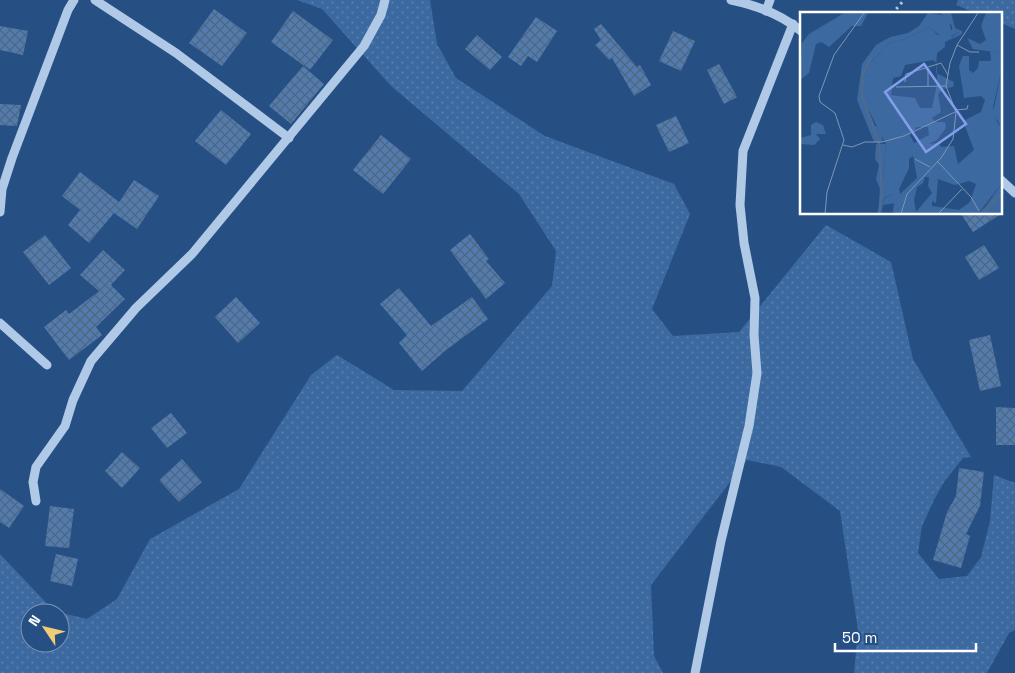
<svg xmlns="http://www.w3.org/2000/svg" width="1015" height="673" viewBox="0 0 1015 673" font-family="'Space Grotesk',sans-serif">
  <defs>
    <pattern id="green-dots" width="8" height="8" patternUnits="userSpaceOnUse" patternTransform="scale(1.25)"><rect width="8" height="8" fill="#3b69a0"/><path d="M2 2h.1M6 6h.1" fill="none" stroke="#5880ae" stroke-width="1.8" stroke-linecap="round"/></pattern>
    <pattern id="building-cross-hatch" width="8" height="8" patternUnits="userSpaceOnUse" patternTransform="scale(1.25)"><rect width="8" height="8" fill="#527bae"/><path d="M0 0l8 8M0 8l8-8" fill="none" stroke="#4f6682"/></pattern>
  </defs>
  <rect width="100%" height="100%" fill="#265084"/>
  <g fill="url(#green-dots)" fill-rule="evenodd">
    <path d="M297,0H430L437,44L456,78L545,136L674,184L690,214L652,309L673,336L739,332L826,225L891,262L913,359L971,457L963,458L944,482L934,500L922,526L918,553L939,579L967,576L981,557L990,521L994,475L1015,483V630L1009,633L987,673H854L858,630L840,511L781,467L747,460L651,585L654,656L663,673H0V554L54,611L87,619L117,599L150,539L239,489L311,375L337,355L394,390L462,391L552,286L556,251L519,194L391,86L322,9ZM30,613H60V643H30Z"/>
    <path d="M958,0H1015V29L1001,23V14H978L956,5Z"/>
  </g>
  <g fill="url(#building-cross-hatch)">
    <path d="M214,9L247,33L222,66L189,43Z"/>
    <path d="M293,11L333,40L310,70L271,42Z"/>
    <path d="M536,17L557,31L537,62L528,56L521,66L508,57Z"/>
    <path d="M601,24L637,67L640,65L651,85L634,96L612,58L609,60L595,45L601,40L594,29Z"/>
    <path d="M0,26L28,31L23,55L0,50Z"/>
    <path d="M673,31L695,41L681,71L659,61Z"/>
    <path d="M477,35L502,57L490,70L465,49Z"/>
    <path d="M719,64L737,97L724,104L707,70Z"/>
    <path d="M303,66L324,84L291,124L269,106Z"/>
    <path d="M0,104L21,105L17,126L0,125Z"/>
    <path d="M221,110L251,134L226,165L195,141Z"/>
    <path d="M676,116L689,143L669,152L656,125Z"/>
    <path d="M381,135L411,159L383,194L353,170Z"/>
    <path d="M80,172L119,202L134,180L159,196L137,229L114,213L89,243L68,225L80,210L62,196Z"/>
    <path d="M961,214H1001L973,232Z"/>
    <path d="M470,234L489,259L486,261L505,283L486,299L450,250Z"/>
    <path d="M45,235L71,268L49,285L23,252Z"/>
    <path d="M984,245L999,268L979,280L965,257Z"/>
    <path d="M103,250L125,270L111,285L125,299L96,327L102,335L69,360L44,327L66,310L69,314L99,291L80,275Z"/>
    <path d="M399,288L431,326L472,297L488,319L446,350L422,371L399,343L407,335L380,304Z"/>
    <path d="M236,297L260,323L238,343L215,317Z"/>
    <path d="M990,335L1001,386L980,391L969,340Z"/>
    <path d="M996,407L1015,408V445H996Z"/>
    <path d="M171,413L187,433L167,448L151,428Z"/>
    <path d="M122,452L140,468L122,488L105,471Z"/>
    <path d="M182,459L202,482L179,502L159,480Z"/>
    <path d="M959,468L984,472L980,506L966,534L970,536L961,568L933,560L947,512L956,496Z"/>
    <path d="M0,489L24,506L9,528L0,522Z"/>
    <path d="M50,506L74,509L69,548L45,546Z"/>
    <path d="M56,554L78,559L72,586L50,581Z"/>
  </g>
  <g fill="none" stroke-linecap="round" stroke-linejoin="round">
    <path stroke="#b0c9e7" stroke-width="3" stroke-dasharray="2.5 4" stroke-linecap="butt" d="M892,14L904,0"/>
    <g stroke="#b0c9e7" stroke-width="9">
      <path d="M95,0L176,53L289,138"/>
      <path d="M731,0C755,5 782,15 801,31"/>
      <path d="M766,11L770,0"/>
      <path d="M1001,180L1015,193"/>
      <path d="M0,212L2,189L12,158L68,10L74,0"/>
      <path d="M0,323L47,365"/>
      <path d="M36,501L33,482L36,467L65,426L73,400L91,361L136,308L192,254L364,46L381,15L385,0"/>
      <path d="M695,673L721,541L749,426L757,373L754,335L755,298L744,243L740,205L743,151L793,24"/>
    </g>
  </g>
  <g transform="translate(800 12)">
    <rect width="202" height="202" fill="#265084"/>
    <path d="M141,1H151L155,16L162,19V22L145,30V35L137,41L136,61L154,70L153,75L143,77L138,82L141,100L132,106L135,110H145L146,116L137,128L129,132L137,131L142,135L154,134L158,152L174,138L163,109L181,100L185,88L181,84L164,86L159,54L163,44H169V58L173,61L178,56L179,49H191L190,39L202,41V56L193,95L197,110L202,116V171L178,202H96L93,200L94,191H82L87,184H92L82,181L86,132L66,93V64L77,65L71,50L89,31L106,27L129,15L138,23L152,25L159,20L152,19V14ZM133,48L137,51V72L132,96H120L115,86L91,83L93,66L101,64L105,53ZM117,115H128L129,123L114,131L110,123ZM113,144L117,166L100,182L99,177L109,156V147ZM125,165H129L128,174L132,181L116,200L114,188L117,175L123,171ZM138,167L155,173L169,169L176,172L170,190L159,198L132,194V189L136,191Z" fill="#3b69a0" fill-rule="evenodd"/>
    <path d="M44,1H68L61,14H52L29,35L21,30L16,32L9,61L0,68L2,31L9,22ZM128,1L148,4L151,18L160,19L146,28L129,15L106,27L89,31L71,50L77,58V66L66,64V93L75,114L80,115L83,130H74L57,88L62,52L76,33L90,25L108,21L119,14ZM202,1V41L173,37L167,26L180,32L186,28L181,14L186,1ZM111 36a7 7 0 1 1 14 0a7 7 0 1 1-14 0ZM202,56L201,85L202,116L193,101ZM16,110L23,113L26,122H16L20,127L14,133L0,132V126L11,123V113ZM76,132H86L82,181L94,183L86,184L82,191H96L83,193L81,202H78L80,177L76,167L79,153L75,147ZM202,171V202H178L186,194Z" fill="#3b69a0"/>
    <path fill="none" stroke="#4d6b90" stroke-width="2.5" d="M71,45L63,62L62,84L79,131L82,182L79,202M182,202L203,180"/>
    <path fill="none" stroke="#7d96b5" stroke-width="1" d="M157,33L170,40H179M105,70L106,62L141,51L148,63M96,75L146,74M128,75V57M155,98L167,97L168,93M43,133L52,135L65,130H82L104,124L155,100M115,147L130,155M137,149L171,185L179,199M25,202L27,180L44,128L35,101L20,90L19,84L34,43L64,1M101,202L107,182L141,146L153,127L156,100L146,74L150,51L157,33L178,1M138,202L162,177"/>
    <path fill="#839eea" fill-opacity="0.15" stroke="#839eea" stroke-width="2.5" d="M124,52L166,112L126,140L85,80Z"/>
    <rect width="202" height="202" fill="none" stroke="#fff" stroke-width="2.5"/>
  </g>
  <g transform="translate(45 628) rotate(305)"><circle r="24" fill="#265084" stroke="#7d96b5"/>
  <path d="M0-4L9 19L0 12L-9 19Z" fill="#f0cc75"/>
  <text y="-8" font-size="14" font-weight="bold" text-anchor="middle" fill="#ffffff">N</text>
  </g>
  <path d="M835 643v8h141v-8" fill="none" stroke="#ffffff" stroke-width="2.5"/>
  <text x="842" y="643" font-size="15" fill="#ffffff" stroke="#265084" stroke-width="4" paint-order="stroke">50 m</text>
</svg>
